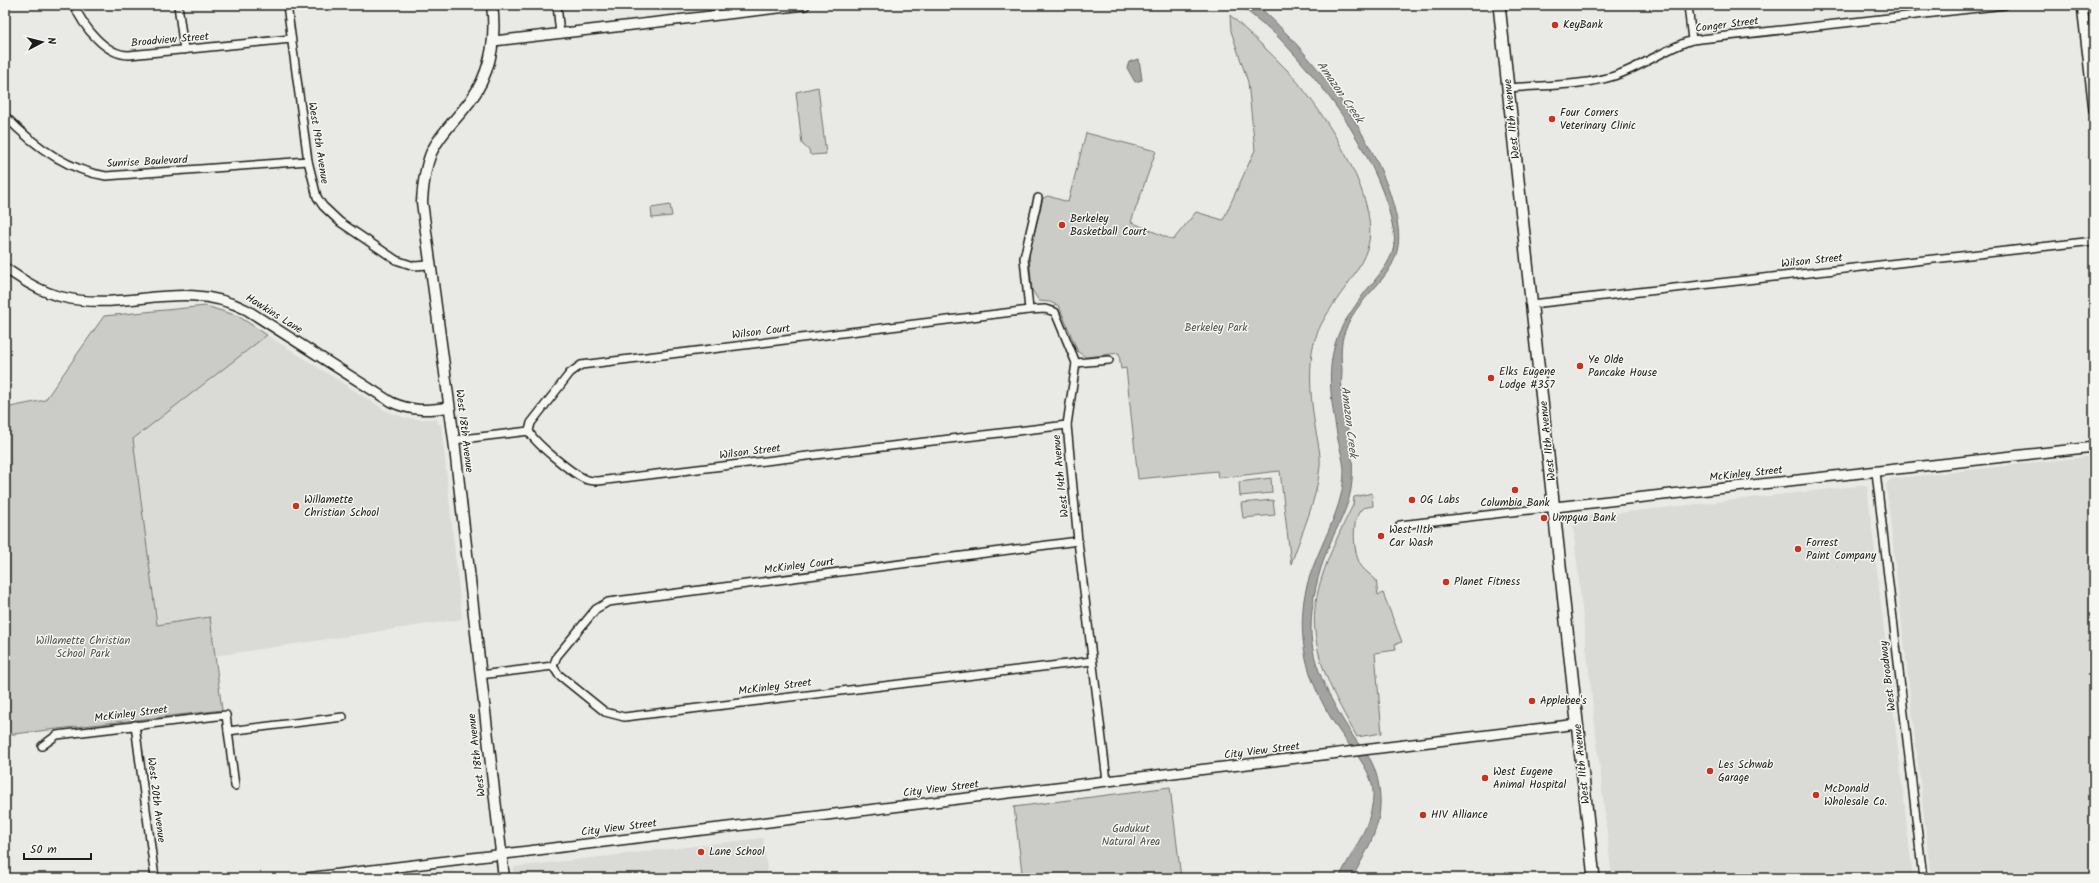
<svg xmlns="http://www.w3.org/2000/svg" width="2099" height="883" viewBox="0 0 2099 883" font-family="Kalam,sans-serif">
  <rect width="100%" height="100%" fill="#e9e9e5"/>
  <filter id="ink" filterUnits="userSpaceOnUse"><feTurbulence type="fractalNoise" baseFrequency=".025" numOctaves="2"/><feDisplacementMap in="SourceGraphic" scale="8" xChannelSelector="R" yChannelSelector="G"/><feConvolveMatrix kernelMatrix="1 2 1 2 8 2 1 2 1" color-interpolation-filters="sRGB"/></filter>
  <g filter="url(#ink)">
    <g fill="#dadad6">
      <path d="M267,335L385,410L402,417L415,419H437L438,424H441L462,619L214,656L210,617L157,625L133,439Z"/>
      <path d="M2094,456V878H1931L1886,484L1891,479Z"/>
      <path d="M1867,485L1913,878H1612L1573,527L1582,517Z"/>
      <path d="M763,838L768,878H513L514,867Z"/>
    </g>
    <g fill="#cbcbc7" stroke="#747472">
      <path d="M1230,15C1249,33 1269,51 1288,71C1320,106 1384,201 1367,249C1354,286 1318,312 1312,352C1309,377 1311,402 1315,426C1317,439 1321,453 1320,466C1317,500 1302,532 1291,564L1280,471L1218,478L1217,471L1138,479L1126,368L1121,369L1119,353L1086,357L1078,352L1059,306L1050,302L1039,301L1032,290L1029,254L1043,198L1048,196L1068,202L1086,133L1156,151L1131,222L1173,240L1196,212L1223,220L1255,150L1248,82L1231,31Z"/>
      <path d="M818,87L826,154L811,155L809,153L810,151L802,144L796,92Z"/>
      <path d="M670,205L672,216L652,218L651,208Z"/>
      <path d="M206,306L238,316L267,335L133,439L157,625L210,617L222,710L5,735V408L45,400L104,316Z"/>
      <path d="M1271,478L1272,493L1240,496L1239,482Z"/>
      <path d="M1372,493L1373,506L1363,508C1350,517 1353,556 1362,567C1366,572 1372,576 1376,580L1378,595L1383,593L1402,642L1395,644L1396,650L1375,653L1382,733L1357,737C1335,698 1310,654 1315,608C1319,574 1338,535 1353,505L1354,497Z"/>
      <path d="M1273,500L1275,515L1243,518L1241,503Z"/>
      <path d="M1170,787L1181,878H975L1022,872L1014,807Z"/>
    </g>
    <g fill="#a3a3a1" stroke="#6d6d6c">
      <path d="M1241,5H1257C1314,55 1387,150 1398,227C1405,277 1359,290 1345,331C1340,343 1341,357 1342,369C1342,376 1341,382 1342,389C1344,419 1355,450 1352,480C1351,505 1337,526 1328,548C1318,573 1311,602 1311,629C1310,664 1334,707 1353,736C1358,744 1365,751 1370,759C1379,775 1382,798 1379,816C1375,838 1363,858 1352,878H1339C1352,851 1371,828 1373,797C1375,771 1351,750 1338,729C1313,691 1299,655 1303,609C1306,560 1345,517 1344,469C1343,459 1340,449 1338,440C1332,405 1325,372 1337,338C1341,325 1354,308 1362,296C1376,277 1398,259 1394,233C1382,162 1327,87 1278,37C1267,25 1252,17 1241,5Z"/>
      <path d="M1139,59L1142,80L1135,82L1127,68L1129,62Z"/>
    </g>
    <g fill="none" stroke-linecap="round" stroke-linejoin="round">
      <defs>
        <g id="minor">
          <path d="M74,5C83,26 105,55 129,55L291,39"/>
          <path d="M178,5L184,50"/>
          <path d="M287,5L308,161L317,197L323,206L340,222L396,260L414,266L429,265"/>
          <path d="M557,5L560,34"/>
          <path d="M1688,5L1692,40"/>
          <path d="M1508,88C1542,85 1583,86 1614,76C1642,67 1664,49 1692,40L2005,5"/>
          <path d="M5,116C32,144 67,170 106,176L308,161"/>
          <path d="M1038,198L1024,258L1029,310L1045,309L1055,312L1076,363L1067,425L1078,541L1107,781"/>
          <path d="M1532,304L2094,241"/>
          <path d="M1076,363L1109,360"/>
          <path d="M529,431L531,423L570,373L581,365L1029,310"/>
          <path d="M454,440L529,431C533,442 571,472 583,478C588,481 593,481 598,481L1067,425"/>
          <path d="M1876,472L1923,878"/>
          <path d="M1400,525L1555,507"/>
          <path d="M553,666L557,656L596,609L608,602L1078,541"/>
          <path d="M480,675L553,666L558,674L605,712L624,717L1092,661"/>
          <path d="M135,725L155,878"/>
          <path d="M228,731L343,717"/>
          <path d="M42,746L57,735L226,715L235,786"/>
        </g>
        <g id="tertiary">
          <path d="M2082,5L2094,110"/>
          <path d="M494,41L805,5"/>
          <path d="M5,268C23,280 40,292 62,297C126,313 182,277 247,310L391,402C411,411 428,411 449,407"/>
          <path d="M1555,507L2094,447"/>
          <path d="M306,878L1578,724"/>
        </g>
        <path id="secondary" d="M492,5C497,43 489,80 463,110C452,123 440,135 432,151C425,167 423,185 422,202L454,440L504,878"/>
        <path id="primary" d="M1499,5L1594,878"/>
      </defs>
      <use href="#minor" stroke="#1c1c1c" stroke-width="10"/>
      <use href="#tertiary" stroke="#1c1c1c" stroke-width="12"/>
      <use href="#secondary" stroke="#1c1c1c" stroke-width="13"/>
      <use href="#primary" stroke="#1c1c1c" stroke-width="14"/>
      <use href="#minor" stroke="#f6f6f2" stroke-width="7"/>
      <use href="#tertiary" stroke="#f6f6f2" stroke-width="9"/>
      <use href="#secondary" stroke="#f6f6f2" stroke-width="10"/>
      <use href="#primary" stroke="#f6f6f2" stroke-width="11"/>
    </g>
  </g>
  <g fill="#c8321e" stroke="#f6f6f2" stroke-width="1.5">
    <circle cx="1555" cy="25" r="4"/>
    <circle cx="1552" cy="119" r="4"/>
    <circle cx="1062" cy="225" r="4"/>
    <circle cx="1580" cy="366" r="4"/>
    <circle cx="1491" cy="378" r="4"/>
    <circle cx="1515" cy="490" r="4"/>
    <circle cx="1412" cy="500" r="4"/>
    <circle cx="296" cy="506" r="4"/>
    <circle cx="1544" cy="518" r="4"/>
    <circle cx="1381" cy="536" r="4"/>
    <circle cx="1798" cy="549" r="4"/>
    <circle cx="1446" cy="582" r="4"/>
    <circle cx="1532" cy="701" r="4"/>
    <circle cx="1710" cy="771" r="4"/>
    <circle cx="1485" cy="778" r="4"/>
    <circle cx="1816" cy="795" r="4"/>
    <circle cx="1423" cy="815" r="4"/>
    <circle cx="701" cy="852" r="4"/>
  </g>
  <g text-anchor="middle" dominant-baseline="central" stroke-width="3" stroke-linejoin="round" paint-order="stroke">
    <g font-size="11" fill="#1c1c1c" stroke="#f6f6f2" text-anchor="start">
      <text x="1563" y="25">KeyBank</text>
      <text x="1560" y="113">Four Corners<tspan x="1560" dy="13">Veterinary Clinic</tspan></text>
      <text x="1070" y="219">Berkeley<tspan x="1070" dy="13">Basketball Court</tspan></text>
      <text x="1588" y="360">Ye Olde<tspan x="1588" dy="13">Pancake House</tspan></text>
      <text x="1499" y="372">Elks Eugene<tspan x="1499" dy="13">Lodge #357</tspan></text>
      <text x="304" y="500">Willamette<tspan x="304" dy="13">Christian School</tspan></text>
      <text x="1420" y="500">OG Labs</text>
      <text x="1515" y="503" text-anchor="middle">Columbia Bank</text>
      <text x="1552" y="518">Umpqua Bank</text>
      <text x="1389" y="530">West 11th<tspan x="1389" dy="13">Car Wash</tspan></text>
      <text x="1806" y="543">Forrest<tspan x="1806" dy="13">Paint Company</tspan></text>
      <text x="1454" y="582">Planet Fitness</text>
      <text x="1540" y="701">Applebee's</text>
      <text x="1718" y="765">Les Schwab<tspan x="1718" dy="13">Garage</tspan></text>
      <text x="1493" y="772">West Eugene<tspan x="1493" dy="13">Animal Hospital</tspan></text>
      <text x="1824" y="789">McDonald<tspan x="1824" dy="13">Wholesale Co.</tspan></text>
      <text x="1431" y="815">HIV Alliance</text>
      <text x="709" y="852">Lane School</text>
    </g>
    <g font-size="11" fill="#1c1c1c" stroke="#f6f6f2">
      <text transform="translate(1727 25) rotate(-7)">Conger Street</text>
      <text transform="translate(170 40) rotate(-5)">Broadview Street</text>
      <text transform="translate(1512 119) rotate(-96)">West 11th Avenue</text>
      <text transform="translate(318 143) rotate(81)">West 19th Avenue</text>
      <text transform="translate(147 162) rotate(-3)">Sunrise Boulevard</text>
      <text transform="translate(1812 261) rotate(-6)">Wilson Street</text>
      <text transform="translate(274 314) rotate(32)">Hawkins Lane</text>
      <text transform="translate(761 332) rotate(-7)">Wilson Court</text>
      <text transform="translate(464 431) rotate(83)">West 18th Avenue</text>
      <text transform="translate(1548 441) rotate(-96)">West 11th Avenue</text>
      <text transform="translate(750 452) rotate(-7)">Wilson Street</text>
      <text transform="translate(1746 474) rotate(-6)">McKinley Street</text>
      <text transform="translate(1061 476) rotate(-96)">West 14th Avenue</text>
      <text transform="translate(799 566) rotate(-7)">McKinley Court</text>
      <text transform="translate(1888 676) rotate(-97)">West Broadway</text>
      <text transform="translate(775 687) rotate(-7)">McKinley Street</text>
      <text transform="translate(131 714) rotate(-7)">McKinley Street</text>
      <text transform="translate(1262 751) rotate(-7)">City View Street</text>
      <text transform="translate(477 755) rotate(-97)">West 18th Avenue</text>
      <text transform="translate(1582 764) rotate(-96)">West 11th Avenue</text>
      <text transform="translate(941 789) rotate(-7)">City View Street</text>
      <text transform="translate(156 800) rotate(83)">West 20th Avenue</text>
      <text transform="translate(619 828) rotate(-7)">City View Street</text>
    </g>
    <g font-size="11" fill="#51514f" stroke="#f6f6f2">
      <text x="1216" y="328">Berkeley Park</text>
      <text x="83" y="641">Willamette Christian<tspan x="83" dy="13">School Park</tspan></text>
      <text x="1131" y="829">Gudukut<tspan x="1131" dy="13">Natural Area</tspan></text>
    </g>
    <g font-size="12" font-style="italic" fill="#525251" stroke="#f6f6f2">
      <text transform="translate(1340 92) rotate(55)">Amazon Creek</text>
      <text transform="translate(1349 422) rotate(83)">Amazon Creek</text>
    </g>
  </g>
  <rect width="2099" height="883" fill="none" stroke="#f6f6f2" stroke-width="20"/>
  <rect x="10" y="10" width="2079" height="863" fill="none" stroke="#1c1c1c" stroke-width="1.5" filter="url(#ink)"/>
  <g transform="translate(42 42) rotate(83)" stroke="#f6f6f2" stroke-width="3" paint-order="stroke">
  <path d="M0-3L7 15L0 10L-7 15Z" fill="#1c1c1c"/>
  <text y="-6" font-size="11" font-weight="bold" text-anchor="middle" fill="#1c1c1c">N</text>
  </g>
  <path d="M24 853v6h67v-6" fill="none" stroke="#1c1c1c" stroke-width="2"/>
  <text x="30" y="853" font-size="12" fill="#1c1c1c" stroke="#f6f6f2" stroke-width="3" paint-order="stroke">50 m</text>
</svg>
